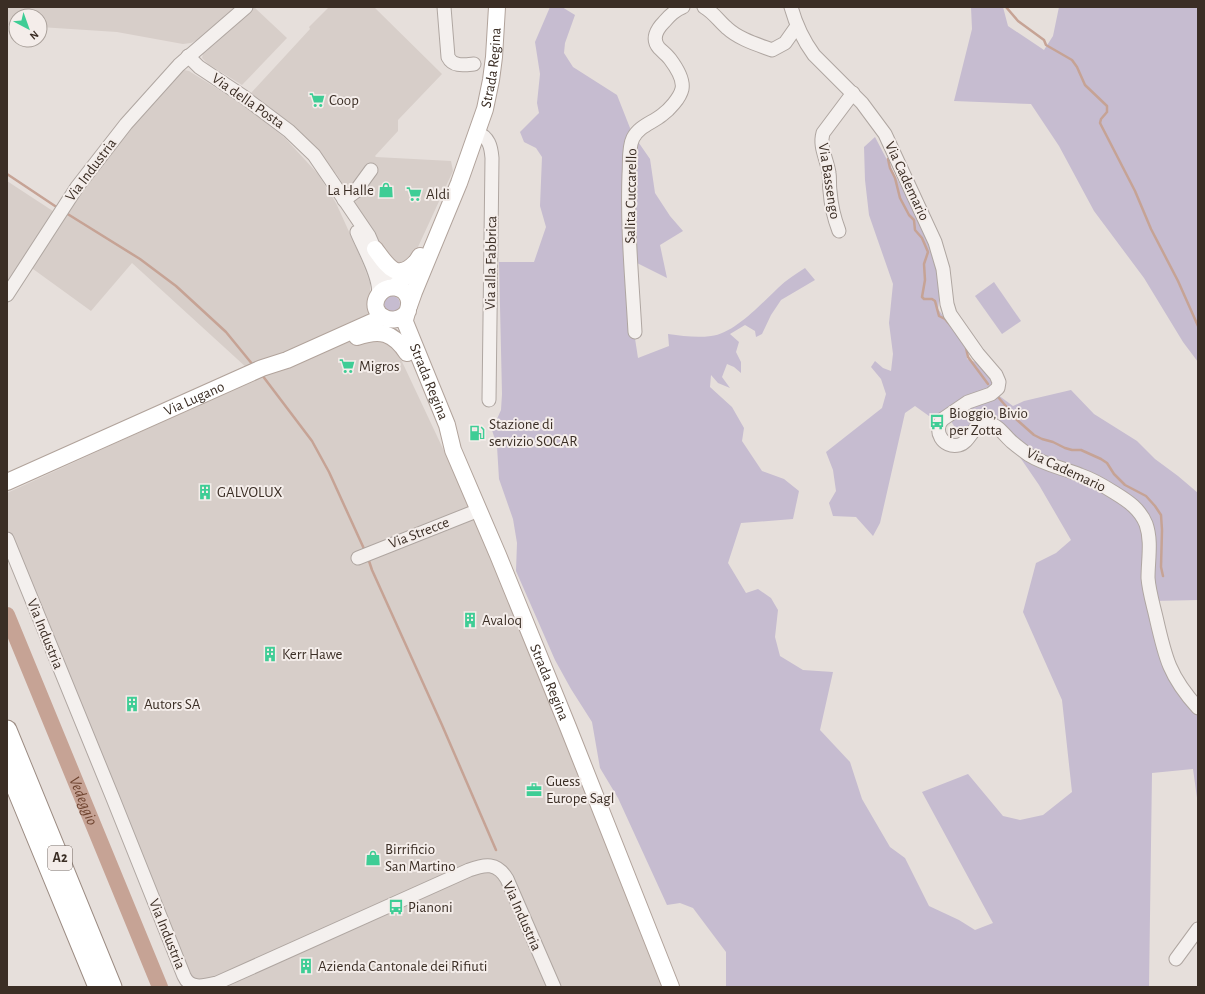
<svg xmlns="http://www.w3.org/2000/svg" width="1205" height="994" viewBox="0 0 1205 994" font-family="'Alegreya Sans',sans-serif">
  <rect width="100%" height="100%" fill="#e6dfdb"/>
  <g fill="#d7cec9">
    <path d="M7,7H240L199,39L191,43L183,44L117,32L40,27V16H16V26L7,25Z"/>
    <path d="M254,7L287,38L242,85L208,64L202,58L203,54L205,50Z"/>
    <path d="M329,7H374L442,74L398,120V131L375,156L376,157L451,161L453,171L412,260L405,267L387,261L354,201L337,175L320,154L289,122L251,93L310,29L309,27Z"/>
    <path d="M184,70L189,71L245,106L285,138L318,174L336,203L360,256L370,283V297L397,351L445,453L453,450L663,987H187L7,555V493L258,378L132,263L91,311L22,261L7,284V181L62,217L125,132L180,72Z"/>
  </g>
  <g fill="#c6bcd0">
    <path d="M550,7H562L575,15L565,43L564,53L573,67L617,95L632,133L650,159L655,193L670,216L683,231L660,245L667,278L631,260L632,319L638,358L669,346L668,334C683,336 697,338 711,336C734,334 762,303 778,288C786,280 796,274 805,268L815,280L781,300L771,315L762,334L756,337L755,331L745,325L730,334L739,342L736,352L741,362V373L734,367L727,364L722,377L730,388L718,383L711,375L710,387L732,407L744,428L742,441L762,471L784,479L799,491L793,519L741,523L728,563L746,593L758,589L771,598L778,610L775,637L780,656L803,670L833,672L820,730L850,762L862,799L890,847L905,858L929,906L959,920L975,930L993,923L922,792L968,774L1003,816L1020,820L1043,815L1072,792L1062,700L1023,612L1036,563L1056,553L1071,540L1039,485L1006,437L992,424L969,437L956,429L947,415L935,414L929,416L915,406L905,413L880,523L873,536L856,517L833,516L829,503L836,491L833,470L826,452L882,408L886,394L881,379L871,367L875,361L883,368L891,371L893,354L889,323L893,284L869,215L865,180L864,147L875,137L925,232L941,285L938,309L966,348L967,359L989,367L994,392L1013,406L1024,401L1071,390L1094,414L1137,441L1155,459L1178,476L1198,493V600L1152,601L1165,655L1198,708V805L1193,769L1152,773L1149,987H726V952L693,908L680,903L667,905L618,798L600,768L592,722L571,689L555,660L516,571L517,543L513,519L499,479L497,446L492,430L501,410L502,394L499,262H534L546,227L540,206L542,157L536,148L524,142L520,132L539,113L537,103L540,74L535,42Z"/>
    <path d="M971,7H1003L1008,26L1044,50L1053,36L1059,7H1198V362L1183,342L1144,278L1094,211L1059,146L1031,104L954,101L972,29Z"/>
    <path d="M994,282L1021,321L1002,334L975,296Z"/>
    <circle cx="392" cy="304" r="8"/>
  </g>
  <g fill="none" stroke-linecap="round" stroke-linejoin="round">
    <g stroke="#c6a395" stroke-width="2.5">
      <path d="M1006,7L1018,21L1044,40L1046,45L1072,60L1077,67L1085,85L1107,106V112L1101,119L1100,123L1135,191L1151,229L1178,281L1198,326"/>
      <path d="M888,159L890,168L895,178L900,198L909,215L914,220L915,230L922,238L928,252L924,264L925,280L922,297L924,299H932L935,301L939,316L945,319L951,326"/>
      <path d="M7,174L58,208"/>
      <path d="M66,213L140,259L176,286L226,332L253,365"/>
      <path d="M966,348L968,357L988,384"/>
      <path d="M262,375L312,441L329,472L365,551"/>
      <path d="M998,397L1011,412L1016,419L1034,435L1042,439L1053,442L1065,448L1072,450H1081L1101,459L1107,463L1114,474L1125,485L1146,496L1155,506L1161,515L1162,530L1161,567L1163,576"/>
      <path d="M368,558L372,570L442,725L496,850"/>
    </g>
    <path stroke="#c6a395" stroke-width="16" id="s1" d="M7,615L160,987"/>
    <defs>
      <g id="minor">
        <path d="M444,7L448,57C453,67 464,65 474,64"/>
        <path d="M704,7C713,12 719,21 727,28C739,39 756,44 772,50L785,43L797,26"/>
        <path d="M791,7C796,25 803,40 814,55L862,103L885,134L935,242L943,269L947,304L950,314L978,354L996,375L999,382L998,388L991,394L968,402L943,419C932,430 943,449 959,445C971,442 974,420 989,423C998,425 1006,437 1012,442C1018,447 1023,451 1029,455C1045,465 1063,468 1080,475C1092,479 1104,486 1115,493C1128,501 1140,509 1146,524C1152,541 1148,560 1148,578C1149,591 1153,604 1156,617C1165,657 1169,676 1198,708"/>
        <path d="M188,56L199,67L244,97L289,131L314,155L369,236L391,287"/>
        <path d="M476,132C489,137 491,146 492,158L489,400"/>
        <path d="M344,200L355,192L371,170"/>
        <path d="M839,231C834,218 831,205 830,191C829,185 830,179 829,173C827,159 819,147 823,133L853,93"/>
        <path d="M357,232C363,247 382,280 378,295"/>
        <path d="M7,295L77,187L126,124L179,65L246,7"/>
        <path d="M635,332C632,279 627,227 629,174C630,163 628,148 633,138C639,126 652,123 662,115C669,110 680,98 682,89C684,79 676,67 670,59C667,55 663,52 659,48C651,39 657,29 664,22C669,16 675,10 683,7"/>
        <path d="M7,539L112,796L184,976C190,990 204,986 217,983L469,870C485,864 497,862 507,879L554,987"/>
        <path d="M358,558L479,510"/>
        <path d="M1176,959L1198,929"/>
      </g>
      <g id="major">
        <path d="M375,249C387,265 396,282 415,263"/>
        <path d="M395,287L410,272L420,256"/>
        <path id="s2" d="M409,306L414,292L459,183L485,109L491,80L494,57L497,7"/>
        <path id="s3" d="M408,311C394,330 367,314 378,296C386,283 406,285 409,301C410,308 405,315 405,322L447,425L453,450L498,555L568,727L671,987"/>
        <path d="M357,337C380,329 393,332 407,353"/>
        <path id="s4" d="M7,482L262,368L287,360L383,317"/>
      </g>
      <g id="highway">
        <path d="M7,730L112,987"/>
        <path d="M7,766L98,987"/>
      </g>
    </defs>
    <use href="#minor" stroke="#afa6a1" stroke-width="15"/>
    <use href="#major" stroke="#b1a39b" stroke-width="18"/>
    <use href="#highway" stroke="#9c8c83" stroke-width="21"/>
    <use href="#minor" stroke="#f4f0ee" stroke-width="13"/>
    <use href="#major" stroke="#fff" stroke-width="16"/>
    <use href="#highway" stroke="#fff" stroke-width="19"/>
  </g>
  <defs>
    <symbol id="supermarket-bare" viewBox="-9 -9 18 18"><path d="M-6-5.5h2.5l.6 2H6L4.5 2H-2.5L-4.4-4H-6ZM-1.5 3.2a1.3 1.3 0 1 0 .1 0ZM3 3.2a1.3 1.3 0 1 0 .1 0Z" fill="#3ecd95" stroke="#f4edea" stroke-width="2.5" paint-order="stroke"/></symbol>
    <symbol id="shop-bare" viewBox="-9 -9 18 18"><path d="M-5-2.5h2.3a2.7 3.5 0 0 1 5.4 0H5L5.5 6h-11ZM-1.5-2.5h3a1.5 2.3 0 0 0-3 0Z" fill="#3ecd95" stroke="#f4edea" stroke-width="2.5" paint-order="stroke"/></symbol>
    <symbol id="bus-bare" viewBox="-9 -9 18 18"><path d="M-5-6H5V4H4V6H2V4H-2V6H-4V4H-5ZM-3.5-4V0h7V-4ZM-3.5 1.2v1.5H-2V1.2ZM2 1.2v1.5H3.5V1.2Z" fill="#3ecd95" stroke="#f4edea" stroke-width="2.5" paint-order="stroke"/></symbol>
    <symbol id="fuel-bare" viewBox="-9 -9 18 18"><path d="M-5.5-6h7V0h2V4h1.3V-2.5L3-4.5l.8-.8L6-3V5H2.5V1h-1V6h-7ZM-4.2-4.7v3.2H.2V-4.7Z" fill="#3ecd95" stroke="#f4edea" stroke-width="2.5" paint-order="stroke"/></symbol>
    <symbol id="building-bare" viewBox="-9 -9 18 18"><path d="M-4-6H4V6H1V3H-1V6H-4ZM-2.5-4.3h1.7v1.8h-1.7ZM.8-4.3h1.7v1.8H.8ZM-2.5-1h1.7V.8h-1.7ZM.8-1h1.7V.8H.8Z" fill="#3ecd95" stroke="#f4edea" stroke-width="2.5" paint-order="stroke"/></symbol>
    <symbol id="office-bare" viewBox="-9 -9 18 18"><path d="M-6-3h4V-5.5h4V-3h4V5H-6ZM-1-4.5V-3h2v-1.5ZM-6 0V1H6V0Z" fill="#3ecd95" stroke="#f4edea" stroke-width="2.5" paint-order="stroke"/></symbol>
  </defs>
  <g fill-rule="evenodd">
    <use href="#supermarket-bare" x="306" y="89" width="22" height="22"/>
    <use href="#shop-bare" x="375" y="179" width="22" height="22"/>
    <use href="#supermarket-bare" x="403" y="183" width="22" height="22"/>
    <use href="#supermarket-bare" x="336" y="355" width="22" height="22"/>
    <use href="#bus-bare" x="926" y="411" width="22" height="22"/>
    <use href="#fuel-bare" x="466" y="422" width="22" height="22"/>
    <use href="#building-bare" x="194" y="481" width="22" height="22"/>
    <use href="#building-bare" x="459" y="609" width="22" height="22"/>
    <use href="#building-bare" x="259" y="643" width="22" height="22"/>
    <use href="#building-bare" x="121" y="693" width="22" height="22"/>
    <use href="#office-bare" x="523" y="779" width="22" height="22"/>
    <use href="#shop-bare" x="362" y="847" width="22" height="22"/>
    <use href="#bus-bare" x="385" y="896" width="22" height="22"/>
    <use href="#building-bare" x="295" y="955" width="22" height="22"/>
  </g>
  <g text-anchor="middle" dominant-baseline="central" stroke-width="4" stroke-linejoin="round" paint-order="stroke">
    <rect fill="#f4edea" stroke="#726760" stroke-width="1" x="48" y="846" width="24" height="24" rx="3"/>
    <g font-size="14" font-weight="bold" fill="#3b2e25">
      <text x="60" y="858">A2</text>
    </g>
    <g font-size="15" fill="#3b2e25" stroke="#f4edea">
      <text stroke="none"><textPath href="#s2" startOffset="253">Strada Regina</textPath></text>
      <text transform="translate(248 101) rotate(35)">Via della Posta</text>
      <text transform="translate(91 170) rotate(-53)">Via Industria</text>
      <text transform="translate(829 181) rotate(81)">Via Bassengo</text>
      <text transform="translate(907 181) rotate(65)">Via Cademario</text>
      <text transform="translate(631 196) rotate(-89)">Salita Cuccarello</text>
      <text transform="translate(491 263) rotate(-89)">Via alla Fabbrica</text>
      <text stroke="none"><textPath href="#s3" startOffset="179">Strada Regina</textPath></text>
      <text stroke="none"><textPath href="#s4" startOffset="205">Via Lugano</textPath></text>
      <text transform="translate(1066 470) rotate(25)">Via Cademario</text>
      <text transform="translate(419 533) rotate(-21)">Via Strecce</text>
      <text transform="translate(45 634) rotate(68)">Via Industria</text>
      <text stroke="none"><textPath href="#s3" startOffset="503">Strada Regina</textPath></text>
      <text transform="translate(522 916) rotate(66)">Via Industria</text>
      <text transform="translate(167 934) rotate(68)">Via Industria</text>
    </g>
    <g font-size="15" fill="#3b2e25" stroke="#f4edea" text-anchor="start">
      <text x="329" y="100">Coop</text>
      <text x="374" y="190" text-anchor="end">La Halle</text>
      <text x="426" y="194">Aldi</text>
      <text x="359" y="366">Migros</text>
      <text x="949" y="413">Bioggio, Bivio<tspan x="949" dy="17">per Zotta</tspan></text>
      <text x="489" y="424">Stazione di<tspan x="489" dy="17">servizio SOCAR</tspan></text>
      <text x="217" y="492">GALVOLUX</text>
      <text x="482" y="620">Avaloq</text>
      <text x="282" y="654">Kerr Hawe</text>
      <text x="144" y="704">Autors SA</text>
      <text x="546" y="781">Guess<tspan x="546" dy="17">Europe Sagl</tspan></text>
      <text x="385" y="849">Birrificio<tspan x="385" dy="17">San Martino</tspan></text>
      <text x="408" y="907">Pianoni</text>
      <text x="318" y="966">Azienda Cantonale dei Rifiuti</text>
    </g>
    <g font-size="16" font-style="italic" fill="#6f4430" stroke="#f4edea">
      <text stroke="none"><textPath href="#s1" startOffset="201">Vedeggio</textPath></text>
    </g>
  </g>
  <rect width="1205" height="994" fill="none" stroke="#3b2e25" stroke-width="16"/>
  <g transform="translate(28 28) rotate(139)"><circle r="19" fill="#f4edea" stroke="#aaa19b"/>
  <path d="M0-3L7 15L0 10L-7 15Z" fill="#3ecd95"/>
  <text y="-6" font-size="11" font-weight="bold" text-anchor="middle" fill="#3b2e25">N</text>
  </g>
</svg>
